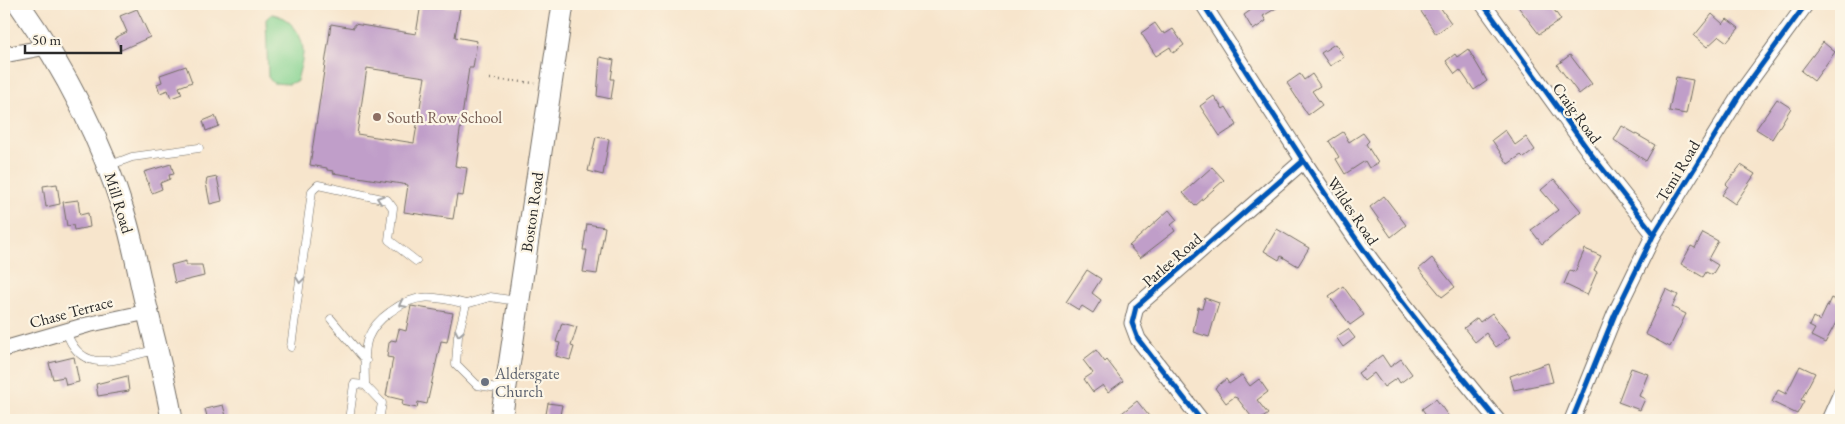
<svg xmlns="http://www.w3.org/2000/svg" width="1845" height="424" viewBox="0 0 1845 424" font-family="'EB Garamond',serif">
  <rect width="100%" height="100%" fill="#fcf5e5"/>
  <filter id="ink" filterUnits="userSpaceOnUse"><feTurbulence type="fractalNoise" baseFrequency=".02" numOctaves="2"/><feDisplacementMap in="SourceGraphic" scale="10" xChannelSelector="R" yChannelSelector="G"/><feConvolveMatrix kernelMatrix="1 2 1 2 8 2 1 2 1" color-interpolation-filters="sRGB"/></filter>
  <filter id="wash" filterUnits="userSpaceOnUse"><feTurbulence type="fractalNoise" baseFrequency=".0096" numOctaves="4" result="noise"/><feDisplacementMap in="SourceGraphic" scale="20" xChannelSelector="R" yChannelSelector="G"/><feGaussianBlur stdDeviation="1.12" result="paint"/><feColorMatrix in="noise" values="0 0 0 0 0 0 0 0 0 0 0 0 0 0 0 0 0 1.4 0 .05"/><feComposite in="paint" operator="in"/></filter>
  <g filter="url(#wash)">
    <rect width="100%" height="100%" fill="#f7e5cc"/>
    <path fill="#85d391" stroke="#587f5e" d="M272,14C290,17 304,35 303,54C302,63 299,72 297,81L289,84L273,83L268,77L266,19Z"/>
    <g id="blocks">
      <g fill="#c09ec9" fill-rule="evenodd">
        <path d="M421,4L460,8L455,37L477,41L473,68H469L455,166L467,168L463,196L457,195L453,219L404,212L408,185L333,173L334,171L327,170V168L310,165L331,24L354,28V24L416,34ZM367,68L425,77L414,143L357,134Z"/>
        <path d="M1251,4H1283L1263,16L1266,21L1253,30L1244,15L1254,8Z"/>
        <path d="M1416,4H1438L1451,23L1436,34Z"/>
        <path d="M1516,4H1550L1561,20L1539,34Z"/>
        <path d="M137,9L150,37L121,50L115,38L127,32L120,16Z"/>
        <path d="M1712,14L1723,24L1727,19L1739,28L1727,42L1719,36L1707,47L1694,36Z"/>
        <path d="M1155,23L1162,33L1164,32L1165,34L1173,29L1184,45L1173,53L1170,47L1156,56L1141,33Z"/>
        <path d="M1823,42L1835,52L1814,81L1801,71Z"/>
        <path d="M1335,44L1344,57L1330,66L1321,53Z"/>
        <path d="M1468,49L1487,81L1474,90L1460,70L1455,74L1446,61L1455,54L1457,57Z"/>
        <path d="M1570,55L1592,84L1579,94L1557,65Z"/>
        <path d="M600,57L614,60L611,79H614L611,99L597,96Z"/>
        <path d="M186,66L192,82L179,87L182,94L171,98L168,90L160,93L157,84L162,82L160,75Z"/>
        <path d="M1300,74L1304,80L1312,74L1320,86L1312,91L1322,105L1308,115L1287,83Z"/>
        <path d="M1676,77L1693,80L1686,114L1669,111Z"/>
        <path d="M1214,96L1223,109L1226,107L1237,125L1220,136L1200,106Z"/>
        <path d="M1777,99L1791,108L1772,139L1756,129Z"/>
        <path d="M215,116L219,126L206,131L203,121Z"/>
        <path d="M1622,126L1655,145L1646,161L1614,140Z"/>
        <path d="M1505,130L1515,145L1526,137L1535,150L1524,158L1521,155L1508,164L1492,140Z"/>
        <path d="M1343,132L1349,142L1363,133L1369,141L1366,144L1378,163L1369,168L1365,161L1345,174L1336,159L1339,157L1329,141Z"/>
        <path d="M596,137L609,139L603,175L588,171Z"/>
        <path d="M171,164L174,174L169,175L170,179L160,183L162,189L152,193L144,172Z"/>
        <path d="M1741,165L1755,174L1735,204L1722,195L1728,186L1726,184Z"/>
        <path d="M1212,167L1224,180L1195,206L1183,193Z"/>
        <path d="M217,177L222,201L210,204L206,183L207,179Z"/>
        <path d="M1554,179L1581,211L1542,244L1531,230L1558,210L1541,190Z"/>
        <path d="M57,184L60,204L46,207L43,186Z"/>
        <path d="M1384,196L1406,225L1391,237L1370,207Z"/>
        <path d="M78,200L80,215L88,213L90,227L74,230L73,225L67,226L63,202Z"/>
        <path d="M1169,210L1177,220L1171,225L1175,231L1140,258L1129,246Z"/>
        <path d="M587,224L605,227L597,274L583,272L587,250H583Z"/>
        <path d="M1277,229L1309,248L1298,266L1281,256L1279,260L1264,251Z"/>
        <path d="M1703,233L1718,241L1708,259L1718,265L1712,275L1706,272L1703,277L1681,264L1691,246L1695,248Z"/>
        <path d="M1585,249L1601,256L1594,270L1597,272L1587,295L1564,284L1570,270L1575,272Z"/>
        <path d="M1432,258L1455,287L1442,297L1419,269Z"/>
        <path d="M186,261V265H202L204,276L175,283L171,265Z"/>
        <path d="M1087,270L1101,279L1092,293L1101,300L1093,313L1082,306L1079,310L1066,302Z"/>
        <path d="M1343,286L1364,315L1350,325L1329,296Z"/>
        <path d="M1666,289L1678,295L1672,307L1686,314L1670,347L1645,334Z"/>
        <path d="M1205,298L1219,303L1209,337L1193,332L1198,307L1202,308Z"/>
        <path d="M1831,298L1841,303V313L1825,343L1811,336L1815,329L1809,326L1813,317L1820,321Z"/>
        <path d="M411,306L453,313L447,342L441,341L427,404L418,402L417,408L402,405L403,400L386,396L393,358L387,357L389,343L391,340L396,341L399,329L406,331Z"/>
        <path d="M1492,313L1510,337L1496,347L1486,333L1475,342L1464,328L1477,318L1480,322Z"/>
        <path d="M562,323L577,327L571,346L574,347L570,360L556,356L560,343L556,342Z"/>
        <path d="M1348,329L1355,338L1343,347L1336,337Z"/>
        <path d="M1096,350L1105,362L1107,360L1123,381L1108,392L1103,385L1093,392L1084,379L1093,373L1083,360Z"/>
        <path d="M1382,355L1390,367L1401,359L1412,374L1400,383L1397,378L1384,387L1374,373L1364,381L1358,373Z"/>
        <path d="M74,357L79,382L66,385L64,377L53,379L49,363Z"/>
        <path d="M1548,363L1553,382L1514,390L1510,376Z"/>
        <path d="M1800,366L1815,373L1801,400L1804,401L1797,414L1772,402L1778,390L1786,394Z"/>
        <path d="M1631,368L1648,374L1639,396L1645,399L1640,410L1618,402Z"/>
        <path d="M1242,375L1250,386L1259,379L1268,392L1257,400L1268,414L1260,420H1254L1237,398L1234,397L1226,403L1215,388L1226,379L1229,384Z"/>
        <path d="M127,376L129,391L98,396L96,384Z"/>
        <path d="M1436,399L1451,420H1430L1422,409Z"/>
        <path d="M1137,401L1152,420H1113Z"/>
        <path d="M548,403L562,405L559,420H545Z"/>
        <path d="M223,405L227,420H208L205,409Z"/>
      </g>
    </g>
  </g>
  <g filter="url(#ink)">
    <use href="#blocks" fill-opacity="0" stroke="#726c63" stroke-width="1"/>
    <g fill="none" stroke-linecap="round" stroke-linejoin="round">
      <defs>
        <g id="lane">
          <path d="M108,166L132,157L199,148"/>
          <path d="M331,319L366,361"/>
          <path d="M66,331C82,378 118,358 155,350"/>
          <path d="M291,347L312,191L318,185L387,200L393,208L389,240L416,261"/>
          <path d="M365,385C365,370 363,352 368,338C373,326 380,319 390,312C416,292 436,296 466,304"/>
          <path d="M505,389L477,385L456,364L458,336L466,304L490,297L517,301"/>
          <path d="M349,420L354,384L365,385L382,403L379,420"/>
        </g>
        <g id="street">
          <path d="M1203,4C1258,90 1312,177 1371,260C1411,315 1454,368 1497,420"/>
          <path d="M1483,4L1591,154L1654,234"/>
          <path d="M4,55L47,47"/>
          <path d="M4,349L87,325L147,312"/>
          <path d="M1201,420L1138,339L1132,323L1136,307L1303,161"/>
          <path d="M1572,420L1615,314L1654,234L1741,93L1806,4"/>
          <path d="M1829,420L1841,393"/>
        </g>
        <g id="secondary">
          <path d="M19,4C64,68 101,139 124,213C134,244 139,278 147,309C156,347 166,383 172,420"/>
          <path d="M501,420L563,4"/>
        </g>
      </defs>
      <use href="#lane" stroke="#726c63" stroke-width="9"/>
      <use href="#street" stroke="#726c63" stroke-width="17"/>
      <use href="#secondary" stroke="#726c63" stroke-width="23"/>
      <path stroke="#726c63" stroke-width="2.5" stroke-dasharray="1 4" stroke-linecap="butt" d="M490,79L535,83"/>
      <use href="#lane" stroke="#fff" stroke-width="8"/>
      <use href="#street" stroke="#fff" stroke-width="15"/>
      <use href="#secondary" stroke="#fff" stroke-width="21"/>
      <defs>
        <g id="cycleway">
          <path d="M1203,4C1258,90 1312,177 1371,260C1411,315 1454,368 1497,420"/>
          <path d="M1483,4L1591,154L1654,234"/>
          <path d="M1201,420L1138,339L1132,323L1136,307L1303,161"/>
          <path d="M1572,420L1615,314L1654,234L1741,93L1806,4"/>
        </g>
      </defs>
      <use href="#cycleway" stroke="#fcf5e5" stroke-width="8"/>
      <use href="#cycleway" stroke="#0057b8" stroke-width="5"/>
    </g>
    <defs><path id="oneway-chevron" d="M-2-3.5L2.5 0L-2 3.5" fill="none" stroke-width="1.6" stroke-linecap="round" stroke-linejoin="round" transform="scale(1.25)"/></defs>
    <g stroke="#a0a0a0">
      <use href="#oneway-chevron" transform="translate(380 199) rotate(-162)"/>
      <use href="#oneway-chevron" transform="translate(300 280) rotate(97)"/>
      <use href="#oneway-chevron" transform="translate(402 304) rotate(153)"/>
      <use href="#oneway-chevron" transform="translate(459 333) rotate(101)"/>
    </g>
  </g>
  <circle fill="#8d6e63" stroke="#fcf5e5" stroke-width="2" cx="377" cy="117" r="5"/>
  <circle fill="#6b7280" stroke="#fcf5e5" stroke-width="2" cx="485" cy="382" r="5"/>
  <g text-anchor="middle" dominant-baseline="central" stroke-width="4.5" stroke-linejoin="round" paint-order="stroke">
    <g font-size="16" fill="#2b2b2b" stroke="#fcf5e5">
      <text transform="translate(1577 113) rotate(54)">Craig Road</text>
      <text transform="translate(1678 171) rotate(-59)">Temi Road</text>
      <text transform="translate(119 203) rotate(73)">Mill Road</text>
      <text transform="translate(1353 211) rotate(56)">Wildes Road</text>
      <text transform="translate(532 212) rotate(-82)">Boston Road</text>
      <text transform="translate(1172 260) rotate(-41)">Parlee Road</text>
      <text transform="translate(71 312) rotate(-15)">Chase Terrace</text>
    </g>
    <g font-size="16" fill="#785e54" stroke="#fcf5e5" text-anchor="start">
      <text x="387" y="117">South Row School</text>
    </g>
    <g font-size="16" fill="#5b616d" stroke="#fcf5e5" text-anchor="start">
      <text x="495" y="373">Aldersgate<tspan x="495" dy="18">Church</tspan></text>
    </g>
  </g>
  <rect width="1845" height="424" fill="none" stroke="#fcf5e5" stroke-width="20"/>
  <path d="M25 45v8h96v-8" fill="none" stroke="#2b2b2b" stroke-width="2.5"/>
  <text x="32" y="45" font-size="15" fill="#2b2b2b" stroke="#fcf5e5" stroke-width="4" paint-order="stroke">50 m</text>
</svg>
